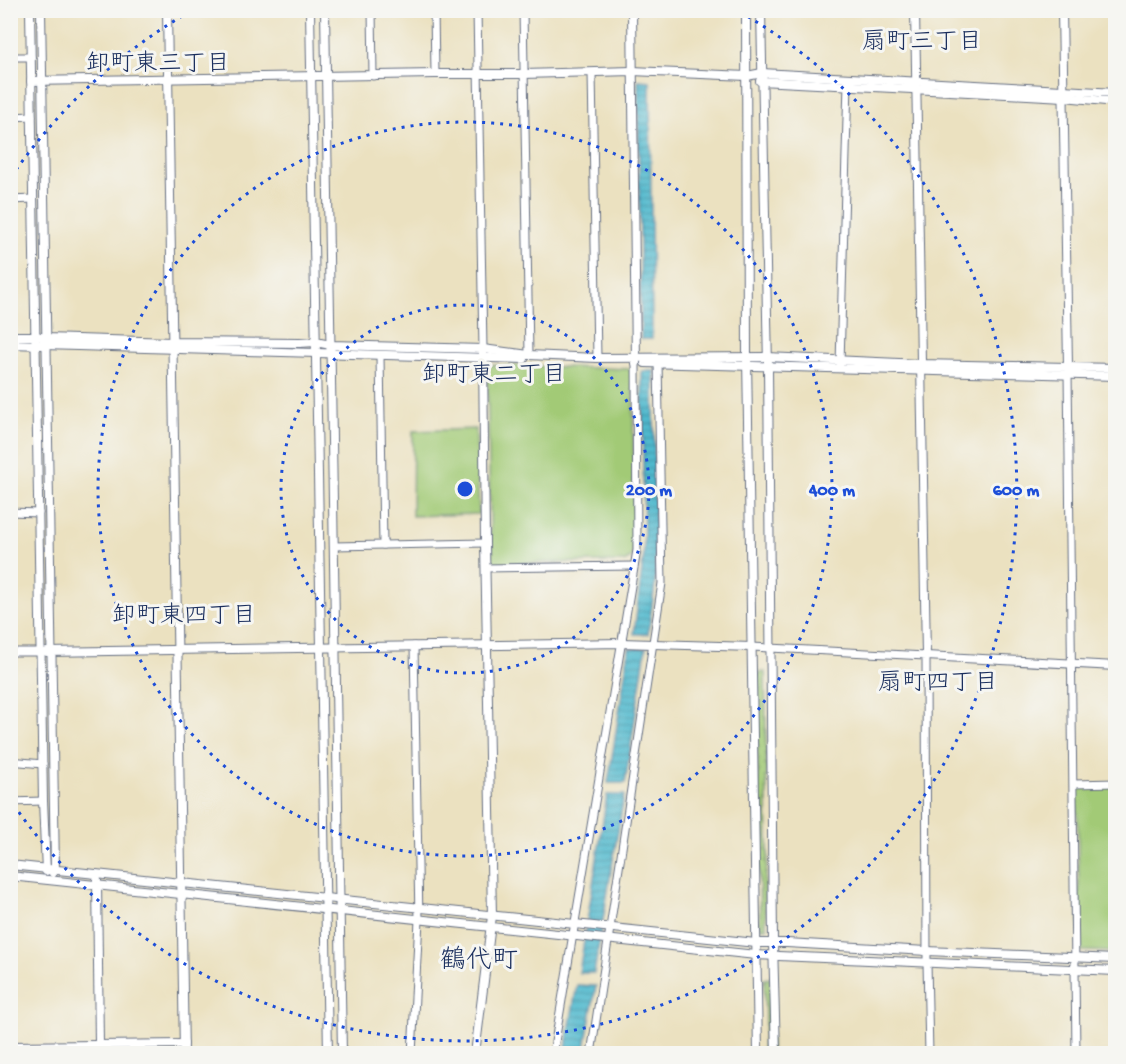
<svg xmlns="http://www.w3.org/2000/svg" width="1126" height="1064" viewBox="0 0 1126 1064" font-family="'Gochi Hand','Klee One',sans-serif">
  <defs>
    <pattern id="grass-dots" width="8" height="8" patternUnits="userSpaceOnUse" patternTransform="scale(1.5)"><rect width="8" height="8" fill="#a2ca76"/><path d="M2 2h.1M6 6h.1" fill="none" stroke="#83a464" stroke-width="1.8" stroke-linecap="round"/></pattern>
    <pattern id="water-rules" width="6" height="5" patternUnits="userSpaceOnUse" patternTransform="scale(1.5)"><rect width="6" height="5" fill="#50b9ce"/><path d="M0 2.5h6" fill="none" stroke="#4297aa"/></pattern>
  </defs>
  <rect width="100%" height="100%" fill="#f6f6f2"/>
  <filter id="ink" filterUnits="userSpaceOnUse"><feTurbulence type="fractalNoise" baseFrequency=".0167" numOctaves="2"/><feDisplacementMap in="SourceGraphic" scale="12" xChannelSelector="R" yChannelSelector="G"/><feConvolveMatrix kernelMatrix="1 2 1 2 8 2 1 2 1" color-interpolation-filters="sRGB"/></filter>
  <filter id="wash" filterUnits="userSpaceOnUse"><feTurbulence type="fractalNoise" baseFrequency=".008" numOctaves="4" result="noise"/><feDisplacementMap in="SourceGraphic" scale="24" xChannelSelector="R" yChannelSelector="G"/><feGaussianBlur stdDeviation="1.35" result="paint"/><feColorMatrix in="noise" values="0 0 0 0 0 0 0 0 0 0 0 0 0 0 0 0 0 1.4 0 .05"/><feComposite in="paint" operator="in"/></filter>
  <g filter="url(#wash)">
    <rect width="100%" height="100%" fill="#ebe1c0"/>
    <g fill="url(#grass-dots)" stroke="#5e7c6a" stroke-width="1.5">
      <path d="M765,672L768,856L765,882L766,928H760L757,726L759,704L758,673Z"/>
      <path d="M770,978L771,1053H762L765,1025L764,979Z"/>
    </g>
    <g fill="#a2ca76" stroke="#5e7c6a" stroke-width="1.5">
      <path d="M492,365L633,369L634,549L631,558L624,562L496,563L491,561L487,369Z"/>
      <path d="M476,429L479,514L412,516L413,431Z"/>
      <path d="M1115,786V952L1083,951L1080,948L1077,791L1081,787Z"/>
    </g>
    <g fill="url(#water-rules)" stroke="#367496" stroke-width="1.5">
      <path d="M638,80L650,81L652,339H641Z"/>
      <path d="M642,371H654L655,584L648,634H634L644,553Z"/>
      <path d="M629,648H646L625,783H608Z"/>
      <path d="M607,795H624L594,973H579Z"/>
      <path d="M577,985L596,986L584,1053H565Z"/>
    </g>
  </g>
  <g filter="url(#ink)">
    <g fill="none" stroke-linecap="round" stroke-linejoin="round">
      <defs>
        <g id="minor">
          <path d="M372,10L373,76"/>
          <path d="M434,10L435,74"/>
          <path d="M477,10L483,349"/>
          <path d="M523,10L529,355"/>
          <path d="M10,57H31"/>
          <path d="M592,73L597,358"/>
          <path d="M10,117L32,116"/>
          <path d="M10,200L33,199"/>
          <path d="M380,356L383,545"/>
          <path d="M840,363L848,83"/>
          <path d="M1068,372L1076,1054"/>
          <path d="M10,512L39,513"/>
          <path d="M334,546L485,543"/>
          <path d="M486,568L634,566"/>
          <path d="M752,647L926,656L927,963L929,1054"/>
          <path d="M10,652H41"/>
          <path d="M10,761L43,764"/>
          <path d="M1074,784L1116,783"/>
          <path d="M10,802L43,801"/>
          <path d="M412,1054L419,920L414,646"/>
          <path d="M553,1054L637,550L636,363"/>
          <path d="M591,1054L662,583L658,361"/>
        </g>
        <g id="tertiary">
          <path d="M30,10L43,801L46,871"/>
          <path d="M41,10L55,870L53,873"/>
          <path d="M167,10L184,1054"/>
          <path d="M310,10L328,1054"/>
          <path d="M325,10L342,1054"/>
          <path d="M632,10L636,363"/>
          <path d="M746,10L747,358L758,1054"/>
          <path d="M761,10L768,367L773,942L776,1054"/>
          <path d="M915,10L926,656L1116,666"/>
          <path d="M1062,10L1068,366"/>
          <path d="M31,81L435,74H524L632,71L747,76L762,73L1116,93"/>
          <path d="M760,81L1064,97L1116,102"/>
          <path d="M10,336H36L46,338L172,342L300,343L315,342L331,345L483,349L529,355L597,358L767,357L921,364L1116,368"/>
          <path d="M10,344L524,359"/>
          <path d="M645,363L1116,376"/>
          <path d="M47,652L621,643L752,647"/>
          <path d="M10,865L756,943H787L927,951L1116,959"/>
          <path d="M10,876L756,955L1116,971"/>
          <path d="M97,880L99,1045"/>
          <path d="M10,1046L184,1044"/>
          <path d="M475,1054L492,916L485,543L483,353"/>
        </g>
      </defs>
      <use href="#minor" stroke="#646d80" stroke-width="9"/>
      <use href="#tertiary" stroke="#646d80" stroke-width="10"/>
      <use href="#minor" stroke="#fff" stroke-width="7"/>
      <use href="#tertiary" stroke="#fff" stroke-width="8"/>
    </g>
  </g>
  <g fill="none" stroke="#1d4ed8" stroke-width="3" stroke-dasharray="3 6">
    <circle cx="465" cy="489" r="184"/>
    <circle cx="465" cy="489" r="367"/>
    <path d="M11 177A551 551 0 0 1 189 12M740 12A551 551 0 1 1 11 801"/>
  </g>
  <g text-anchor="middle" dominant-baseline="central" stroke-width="6" stroke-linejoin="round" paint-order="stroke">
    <g font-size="24" fill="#1b2f5e" stroke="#f6f6f2">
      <text x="922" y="43">扇町三丁目</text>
      <text x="158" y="65">卸町東三丁目</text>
      <text x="494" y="376">卸町東二丁目</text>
      <text x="184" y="617">卸町東四丁目</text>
      <text x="938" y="684">扇町四丁目</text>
    </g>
    <g font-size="26" fill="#1b2f5e" stroke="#f6f6f2">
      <text x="479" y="962">鶴代町</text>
    </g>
  </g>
  <circle cx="465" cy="489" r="9" fill="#1d4ed8" stroke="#f6f6f2" stroke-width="3"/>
  <g font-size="18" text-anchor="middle" font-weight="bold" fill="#1d4ed8" stroke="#f6f6f2" stroke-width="6" stroke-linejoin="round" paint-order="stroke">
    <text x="649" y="495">200 m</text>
    <text x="832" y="495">400 m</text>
    <text x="1016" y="495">600 m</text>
  </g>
  <rect width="1126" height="1064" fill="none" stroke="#f6f6f2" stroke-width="36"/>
</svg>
